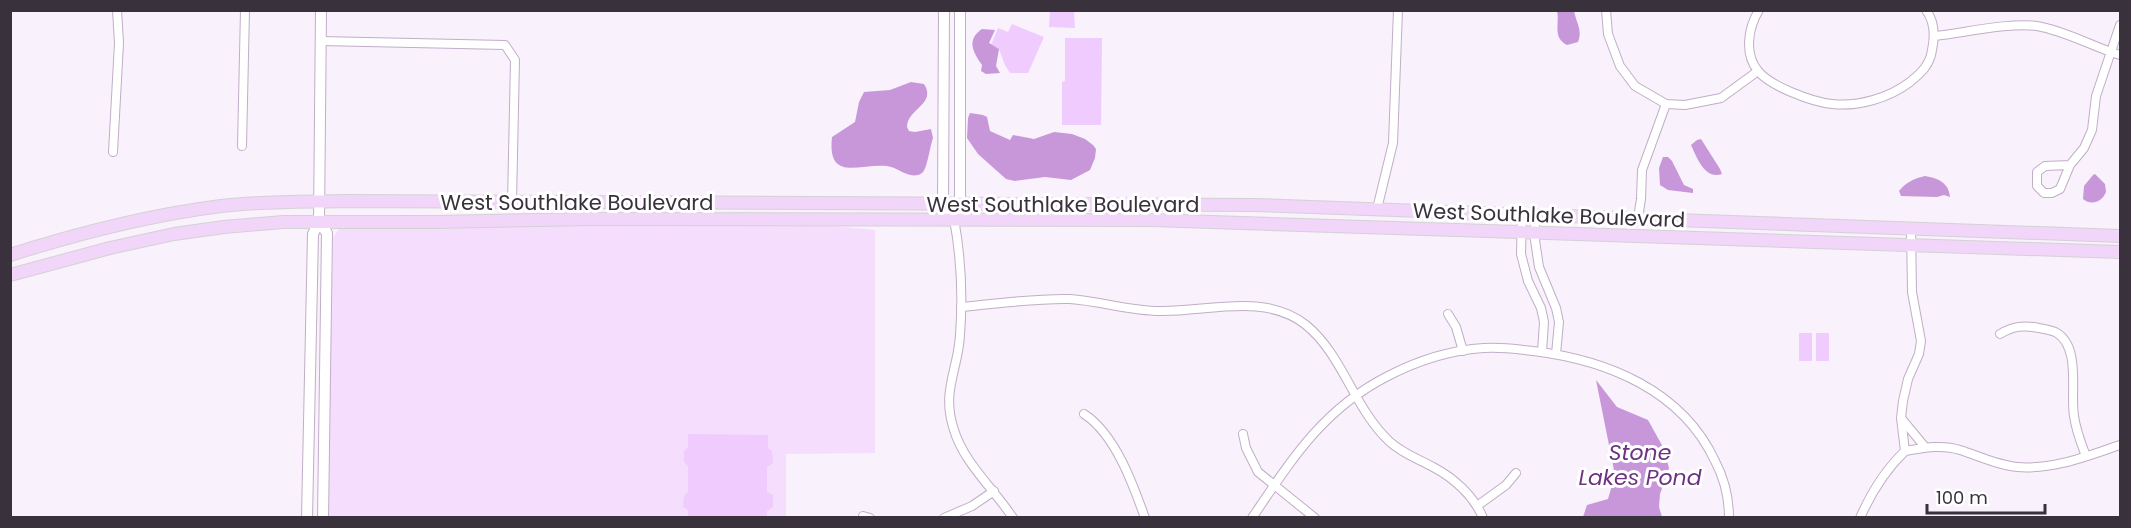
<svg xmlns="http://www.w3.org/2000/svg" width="2131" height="528" viewBox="0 0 2131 528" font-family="Poppins,sans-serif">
  <rect width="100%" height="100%" fill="#f9f1fb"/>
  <path fill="#f5ddfe" d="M668,225L834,226L875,230V453L786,454V517L327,518L333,238L339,229L487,228L518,226Z"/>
  <g fill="#f0cbfd">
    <path d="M1050,11H1074L1075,28L1049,27Z"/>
    <path d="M1012,24L1044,37L1028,73H1010L1005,65L999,49L991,45L998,28L1008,32Z"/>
    <path d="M1065,38H1102L1101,125H1062V82L1065,81Z"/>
    <rect x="1799" y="333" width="13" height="28"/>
    <rect x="1816" y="333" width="13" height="28"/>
    <path d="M688,434L768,435V448L772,451L773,463L767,467V492L773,495V507L767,511V517H688V510L683,507L684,496L688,492V466L684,462V451L688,447Z"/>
  </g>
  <g fill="#c897d9">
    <path d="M1557,11H1574C1576,22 1583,31 1578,42L1567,45C1552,37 1560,24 1557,11Z"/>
    <path d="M982,29L995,30L989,43L999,49L996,66L1000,73L986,74L981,71L982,65C973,52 966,40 982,29Z"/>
    <path d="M911,82L924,84C937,104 907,109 907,127L909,131L915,132L931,129L933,138C930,146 927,170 922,173C910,181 898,167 887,166C860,163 827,183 832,137L855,122L859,102L864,92L890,90Z"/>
    <path d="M970,113L983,115L987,117L990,131L1010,140L1013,135L1034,139L1054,132L1072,134L1085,139L1093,145L1096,149L1095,158L1090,170L1071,180L1045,177L1015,181L1006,179L978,154L967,138L968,118Z"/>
    <path d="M1701,139L1720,169L1722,174C1705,180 1697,158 1691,145L1697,140Z"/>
    <path d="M1663,157H1668L1672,161L1684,185L1693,189V193L1668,190L1660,185L1659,168Z"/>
    <path d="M2095,174L2105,184L2106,192C2102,202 2091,206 2083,199L2084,186L2093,175Z"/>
    <path d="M1925,176C1938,178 1949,183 1950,197L1944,195L1937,197L1901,196L1899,191C1905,183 1915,178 1925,176Z"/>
    <path d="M1596,380L1617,407L1648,420L1663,447L1669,468L1660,494L1659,507L1662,517H1583L1587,505L1608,499L1615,475Z"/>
  </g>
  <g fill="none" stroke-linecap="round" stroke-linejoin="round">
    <defs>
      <g id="minor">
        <path d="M1606,10L1608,34L1620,66L1635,86L1666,104L1685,105L1721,98L1758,71"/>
        <path d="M1759,10C1748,28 1744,54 1758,71C1770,86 1812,102 1832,104C1858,107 1889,98 1910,82C1921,73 1930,65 1932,50C1935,36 1935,22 1926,10"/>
        <path d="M1935,36C1963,33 2011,22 2037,26C2066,31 2093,47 2120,55"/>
        <path d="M321,41L505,45L515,60L512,202"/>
        <path d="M242,146L245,10"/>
        <path d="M113,152L119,43L117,10"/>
        <path d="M2070,165L2045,166L2037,172V186L2044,193H2052L2060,189L2070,165L2084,148L2092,130L2096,96L2120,25"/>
        <path d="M1377,209L1393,143L1398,10"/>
        <path d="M1522,215L1521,254L1528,281L1541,308L1544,322L1542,352"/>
        <path d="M1535,215V240L1539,267L1556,308L1559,322L1556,354"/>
        <path d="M1638,218L1641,199L1642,170L1666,104"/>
        <path d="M954,219C961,257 963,296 960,335C958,371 941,391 954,430C964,463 994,489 1013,518"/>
        <path d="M961,307C997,304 1034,298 1070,299C1100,301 1130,311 1160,311C1207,312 1265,292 1306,325C1343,355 1354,409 1390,442C1402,453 1418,459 1433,467C1454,478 1474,496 1483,518"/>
        <path d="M1448,314L1456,327L1463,351"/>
        <path d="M2000,334C2013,326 2024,325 2039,328C2045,329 2052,330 2057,333C2081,348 2070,393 2074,416C2076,431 2081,443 2086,456"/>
        <path d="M1084,414C1115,434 1133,484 1145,518"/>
        <path d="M1901,418L1925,447"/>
        <path d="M1243,434L1246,448L1258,472L1315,518"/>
        <path d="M1905,451L1901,418L1903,401L1908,379L1919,354L1921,341L1912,292L1911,228"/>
        <path d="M1477,506L1506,485L1516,473"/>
        <path d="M863,516L870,518"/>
        <path d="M944,518L972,506L994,491"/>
        <path d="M1252,518C1292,459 1323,409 1388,376C1417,361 1451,350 1484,348C1500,347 1517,349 1533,351C1607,360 1682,390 1715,461C1724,478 1729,498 1729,518"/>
        <path d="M1860,518C1871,493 1885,470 1905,451C1923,448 1942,444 1960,450C1979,456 1997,465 2017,467C2053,470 2087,456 2120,445"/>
      </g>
      <g id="tertiary">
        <path d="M944,10L943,203L954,219"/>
        <path d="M957,211L960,203V10"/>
        <path d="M319,222L327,233L323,518"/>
        <path d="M307,518L313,234L319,222L321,10"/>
      </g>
      <g id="primary">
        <path d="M10,255C79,233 150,215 221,206C262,201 303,202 345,201L1256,205L2120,236"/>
        <path d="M10,275L110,248L174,234L224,227L283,222H436L589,219L1152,220L2120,252"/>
      </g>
    </defs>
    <use href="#minor" stroke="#c1aec7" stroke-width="10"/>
    <use href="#tertiary" stroke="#c1aec7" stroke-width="12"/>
    <use href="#primary" stroke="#d3d2d4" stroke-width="14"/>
    <use href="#minor" stroke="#fff" stroke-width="8"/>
    <use href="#tertiary" stroke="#fff" stroke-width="10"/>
    <use href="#primary" stroke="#f1d6fa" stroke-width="12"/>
  </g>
  <g text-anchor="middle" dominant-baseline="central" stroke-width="6" stroke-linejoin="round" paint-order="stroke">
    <g font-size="21" fill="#39323c" stroke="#fff">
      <text x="577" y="202">West Southlake Boulevard</text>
      <text x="1063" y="204">West Southlake Boulevard</text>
      <text transform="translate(1549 215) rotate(2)">West Southlake Boulevard</text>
    </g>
    <g font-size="22" font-style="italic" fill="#6e3282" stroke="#fff">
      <text x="1640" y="452">Stone<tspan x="1640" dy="25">Lakes Pond</tspan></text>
    </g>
  </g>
  <rect width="2131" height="528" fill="none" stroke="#39323c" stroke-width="24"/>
  <path d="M1927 504v9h118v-9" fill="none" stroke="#39323c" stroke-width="3"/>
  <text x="1936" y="504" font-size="18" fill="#39323c" stroke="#ffffff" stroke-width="4.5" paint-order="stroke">100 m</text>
</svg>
